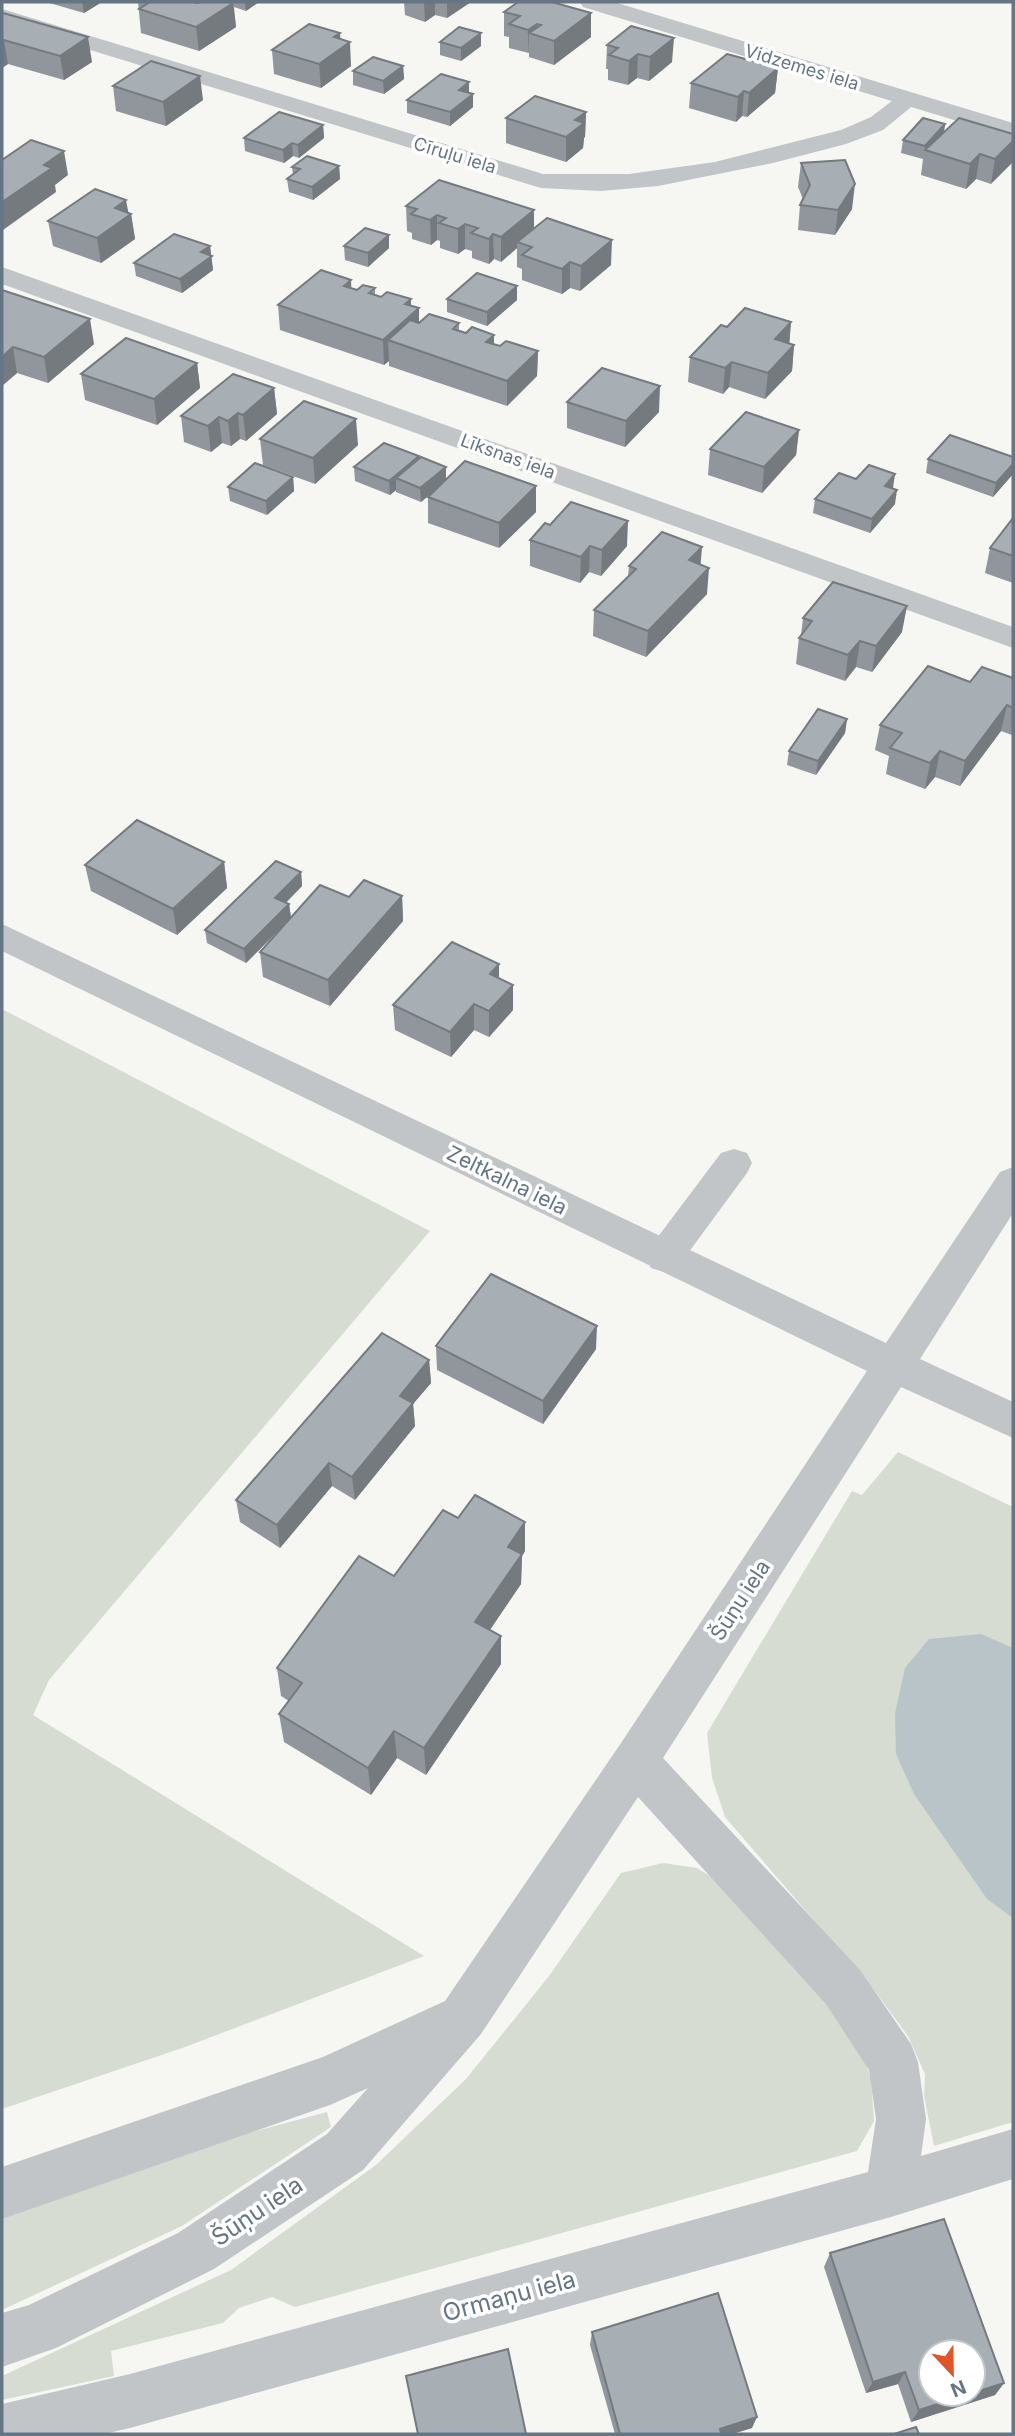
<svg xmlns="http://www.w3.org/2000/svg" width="1015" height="2436" viewBox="0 0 1015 2436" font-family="Inter,sans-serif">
  <rect width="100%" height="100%" fill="#f6f6f2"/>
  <g fill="#d7dcd3">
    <path d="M2,1009L430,1231L49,1680L33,1715L424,1956L185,2047L2,2109Z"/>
    <path d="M898,1452L1013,1507V2122L934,2146L924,2096L925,2074L908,2036L874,1990L725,1817L712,1778L707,1733L852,1491L862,1495Z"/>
    <path d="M663,1863L697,1868L734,1891L858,2040L871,2079L874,2121L857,2151L295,2307L272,2297L239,2308L223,2323L111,2351L114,2376L2,2400V2376L231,2270L376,2165L466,2079L549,1976L621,1873Z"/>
    <path d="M327,2112L331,2127L182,2226L2,2310V2218L166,2155Z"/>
  </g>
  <path fill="#b8c4c8" d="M981,1634L1013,1648V1918L987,1899L914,1794L896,1754L895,1713L905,1668L929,1639Z"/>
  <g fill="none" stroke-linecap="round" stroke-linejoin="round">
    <path fill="#c1c5c8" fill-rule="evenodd" d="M734,1149L747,1153L752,1163L747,1173L677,1268L664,1272L651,1268L645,1257L651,1246L721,1153Z"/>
    <g fill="#c1c5c8" fill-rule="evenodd">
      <path d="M2,9L543,174H629L715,162L841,130L871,117L901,94H917L921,99L883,130L846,144L773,163L658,186L601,191L541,188L2,23Z"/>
      <path d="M2,267L1013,627V648L2,284Z"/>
      <path d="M2,924L886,1343L1000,1172L1013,1167V1213L920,1359L1013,1402V1438L901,1387L663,1758L860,1970L911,2044L918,2062L926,2119L921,2156L1013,2129V2179L891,2217L130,2428L104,2434H2V2404L130,2374L868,2172L876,2119L869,2070L826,2004L638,1797L481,2034L363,2170L214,2269L56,2348L2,2367V2313L29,2305L178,2233L327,2134L368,2088L330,2105L2,2219V2167L323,2057L445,2001L619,1746L867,1371L2,951Z"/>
    </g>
    <path fill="#c1c5c8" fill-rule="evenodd" d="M580,2H614L1013,123V138L583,7Z"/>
  </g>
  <g fill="#90969c">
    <path d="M46,2H102L84,13Z"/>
    <path d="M138,2H194L198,3L200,2H259L246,11L234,7L236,27L199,51L141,33Z"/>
    <path d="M404,2H471L447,18L435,15L425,22L405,15Z"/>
    <path d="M504,12L591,13V37L554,65L529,57V53L509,48V37L504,36Z"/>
    <path d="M2,14L92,62L64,80L8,64L2,68Z"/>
    <path d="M481,33V46L461,61L440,55V42Z"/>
    <path d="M340,39L351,66L321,88L274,74L272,50Z"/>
    <path d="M607,45L672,62L649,81L637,78L628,85L608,80V69H606Z"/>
    <path d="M403,66L404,79L384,94L353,85V71Z"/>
    <path d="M778,68L775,93L747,117L742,116L736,122L689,108L691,83Z"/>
    <path d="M469,82V93L473,107L450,126L407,113V100Z"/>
    <path d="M113,86L203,100L166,126L116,111Z"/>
    <path d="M586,112L585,137L584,138L583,148L566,162L506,143V118Z"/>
    <path d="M945,124L944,132L1013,134L991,184L976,179L966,189L921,175L923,159L901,153L903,140Z"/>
    <path d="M323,125L324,138L299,158L293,156L284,163L245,151L244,138Z"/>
    <path d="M801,163L852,209L835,235L798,230L800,205L803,199L798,187Z"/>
    <path d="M339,166L340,179L313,200L289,192L287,179L293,175L292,167Z"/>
    <path d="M406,206L534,229L611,265L580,291L570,288L562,294L522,280V269L517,267V248L501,262L494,259L489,264L472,258V251L465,249L458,254L440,248V241L437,240L431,245L412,239V233L407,231Z"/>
    <path d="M128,212L131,214L135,239L101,263L53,246L48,221Z"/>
    <path d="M389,235V248L368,267L345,260L344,246Z"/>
    <path d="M210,246L213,270L182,293L136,276L134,263Z"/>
    <path d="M517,286V300L487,326L447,312V299Z"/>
    <path d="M351,288L357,290L375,288V295L381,297L411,299V306L419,308V323H459V331L466,333L494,335V344L500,346L538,351L537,376L507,406L389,366V361L384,365L280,330L278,305Z"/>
    <path d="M2,290L94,344L48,383L17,373L3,385L2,384Z"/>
    <path d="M791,322L789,343L794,345L792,371L765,399L729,387L723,394L688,382L690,357L727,327Z"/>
    <path d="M197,363L200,388L157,425L85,400L81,374Z"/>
    <path d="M274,388L277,414L246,441L240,439L231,446L222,443L211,452L184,442L181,416Z"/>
    <path d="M567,402L659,412L625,447L567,428Z"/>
    <path d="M799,430L796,455L762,493L708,475L710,449Z"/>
    <path d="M260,439L358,445L315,484L263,465Z"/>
    <path d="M419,456V459L446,467V479L536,512L499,548L428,523V497L431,493L421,502L396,492V490L390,495L355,481L354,467Z"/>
    <path d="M928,459L1013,464V474L993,497L926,473Z"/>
    <path d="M293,477L294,491L267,515L230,501L228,487Z"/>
    <path d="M856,479L893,488L895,504L870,533L813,513L815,499Z"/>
    <path d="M1013,518V583L985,573L990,548Z"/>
    <path d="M530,540L627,546L601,576L589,572L580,583L530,566Z"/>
    <path d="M700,565L707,594L646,657L593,636L594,610L628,576L629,566Z"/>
    <path d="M803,618L902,632L872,672L856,667L845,681L796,664L799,638L801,635Z"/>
    <path d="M1013,678V734L1012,735L1001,731L960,786L935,777L925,789L886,774L889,756L875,750L880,725L970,682Z"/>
    <path d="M847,719L845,733L816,775L787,765L789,751Z"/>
    <path d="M224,862L227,888L177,935L91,891L85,865Z"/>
    <path d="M301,872L302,886L286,903L289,904L291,918L349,897L402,896L403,921L330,1006L263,977L260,952L287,922L246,963L207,943L205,930Z"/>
    <path d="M499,964V978L513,985V1010L489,1037L474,1030L451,1057L395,1030L393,1005Z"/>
    <path d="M436,1346L596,1349L543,1424L437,1370Z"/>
    <path d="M429,1360L431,1383L413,1404L415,1426L355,1500L332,1486L280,1548L240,1522L236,1500Z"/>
    <path d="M525,1551L522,1556L521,1584L490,1630L501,1664L426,1775L397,1758L371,1795L284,1742L279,1714L289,1701L281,1696L277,1668L394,1576Z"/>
    <path d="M830,2253L1004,2383L995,2395L911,2422L898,2384L866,2393L824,2267Z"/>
    <path d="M592,2332L752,2428L732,2434H615L590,2345Z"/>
  </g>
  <g fill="#757a7f">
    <path d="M82,2H102L84,13Z"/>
    <path d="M245,2H259L246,11Z"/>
    <path d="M424,2H435V15L425,22Z"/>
    <path d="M447,2H471L447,18Z"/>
    <path d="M233,3L236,27L199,51L196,27Z"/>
    <path d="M591,13V37L554,65V41Z"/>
    <path d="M537,24V36L529,33L528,54V30Z"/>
    <path d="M340,33L341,48L350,42L351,66L321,88L319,64L334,37Z"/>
    <path d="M481,33V46L461,61V48Z"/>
    <path d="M88,37L92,62L64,80L60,56Z"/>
    <path d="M674,38L672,62L649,81L650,57Z"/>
    <path d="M4,40L8,64L2,68V41Z"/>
    <path d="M638,54L637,78L628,85L629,61Z"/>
    <path d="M403,66L404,79L384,94L383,81Z"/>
    <path d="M778,68L775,93L747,117L749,93Z"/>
    <path d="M200,76L203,100L166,126L163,102Z"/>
    <path d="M469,82V95L459,90Z"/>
    <path d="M744,91L742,116L736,122L738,97Z"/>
    <path d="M473,94V107L450,126V112Z"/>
    <path d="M586,112L585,137L584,138L583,148L566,162V137L575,120Z"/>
    <path d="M945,124L943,137L925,151V146Z"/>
    <path d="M323,125L324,138L299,158L298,145Z"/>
    <path d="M1013,141V162L991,184L995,159Z"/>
    <path d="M292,143L293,156L284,163L283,150Z"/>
    <path d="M64,151L68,175L55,185L56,192L3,230L2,221V202L44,165Z"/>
    <path d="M980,154L976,179L966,189L970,164Z"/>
    <path d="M339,166L340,179L313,200L312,187Z"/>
    <path d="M855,184L852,209L835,235L838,210Z"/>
    <path d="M126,200L129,216L131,214L135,239L101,263L97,238L115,208Z"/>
    <path d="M534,210V235L517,242V248L501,262V237Z"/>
    <path d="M437,215V240L431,245L430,220Z"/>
    <path d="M465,224V249L458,254V229Z"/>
    <path d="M493,234L494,259L489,264V239Z"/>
    <path d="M389,235V248L368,267V253Z"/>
    <path d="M612,240L611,265L580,291L581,266Z"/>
    <path d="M210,246L213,270L182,293L180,279L201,252Z"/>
    <path d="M570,262V288L562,294V269Z"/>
    <path d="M351,280L352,305L344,286Z"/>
    <path d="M517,286V300L487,326V312Z"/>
    <path d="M411,299V315L419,308V334L388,340L389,361L384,365L383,340L405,304Z"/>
    <path d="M90,319L94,344L48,383L44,357Z"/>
    <path d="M791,322L789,348L775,339Z"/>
    <path d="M494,335V360L486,342Z"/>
    <path d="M794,345L792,371L765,399L768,373Z"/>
    <path d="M13,347L17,373L3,385L2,376V357Z"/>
    <path d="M538,351L537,376L507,406V381Z"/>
    <path d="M732,362L729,387L723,394L725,368Z"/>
    <path d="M197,363L200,388L157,425L154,399Z"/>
    <path d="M660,386L659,412L625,447L626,421Z"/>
    <path d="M274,388L277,414L246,441L243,415Z"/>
    <path d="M238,413L240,439L231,446L228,421Z"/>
    <path d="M219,417L222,443L211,452L208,426Z"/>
    <path d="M356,419L358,445L315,484L313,458Z"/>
    <path d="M799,430L796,455L762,493L764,467Z"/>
    <path d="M419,456V470L396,478V490L390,495L389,481Z"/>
    <path d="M1013,464V474L993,497L996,483Z"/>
    <path d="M446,467V481L421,502L420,488Z"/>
    <path d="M895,474L893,488L883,500L885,486Z"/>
    <path d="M293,477L294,491L267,515L266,501Z"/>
    <path d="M536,486V512L499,548V523Z"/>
    <path d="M897,490L895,504L870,533L872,519Z"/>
    <path d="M628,521L627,546L601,576L602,550Z"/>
    <path d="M590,546L589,572L580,583L581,557Z"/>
    <path d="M702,547L700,572L689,560Z"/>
    <path d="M709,568L707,594L646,657L648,631Z"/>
    <path d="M907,606L902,632L872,672L876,646Z"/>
    <path d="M860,641L856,667L845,681L848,655Z"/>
    <path d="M1007,705L1001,731L960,786L965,761Z"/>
    <path d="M847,719L845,733L816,775L818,761Z"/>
    <path d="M940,751L935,777L925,789L930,763Z"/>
    <path d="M224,862L227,888L177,935L173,909Z"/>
    <path d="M301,872L302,886L277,911L275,898Z"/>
    <path d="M402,896L403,921L330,1006L328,980Z"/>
    <path d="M289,904L291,918L246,963L244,949Z"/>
    <path d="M499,964V989L490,974Z"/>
    <path d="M513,985V1010L489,1037V1011Z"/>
    <path d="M474,1004V1030L451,1057L450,1032Z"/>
    <path d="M597,1326L596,1349L543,1424V1401Z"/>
    <path d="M429,1360L431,1383L413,1404L415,1426L355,1500L352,1477L400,1396Z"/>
    <path d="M329,1463L332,1486L280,1548L277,1525Z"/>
    <path d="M525,1522V1551L522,1556L521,1584L476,1650L475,1622L508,1547Z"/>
    <path d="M501,1636V1664L426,1775L424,1748Z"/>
    <path d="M394,1731L397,1758L371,1795L368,1768Z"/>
    <path d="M905,2372L898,2384L866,2393L873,2382Z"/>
    <path d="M1004,2383L995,2395L911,2422L919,2410Z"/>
    <path d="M757,2417L752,2428L732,2434H718L720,2429Z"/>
  </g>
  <g fill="#a7afb5" stroke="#757a7f" stroke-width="2">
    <path d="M150,2H193L198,3L200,2H229L233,3L196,27L139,9Z"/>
    <path d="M518,2H552L591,13L554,41L529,33L541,25L537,24L528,30L509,24L520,16L504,12Z"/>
    <path d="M3,13L88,37L60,56L4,40L2,41V14Z"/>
    <path d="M309,24L340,33L334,37L350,42L319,64L272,50Z"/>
    <path d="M631,26L674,38L650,57L638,54L629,61L609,55L618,48L607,45Z"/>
    <path d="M459,27L481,33L461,48L440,42Z"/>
    <path d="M727,54L778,68L749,93L744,91L738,97L691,83Z"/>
    <path d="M373,57L403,66L383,81L353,71Z"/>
    <path d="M151,61L200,76L163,102L113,86Z"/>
    <path d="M441,74L469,82L459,90L473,94L450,112L407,100Z"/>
    <path d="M535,96L586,112L575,120L584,123L566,137L506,118Z"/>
    <path d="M279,112L323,125L298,145L292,143L283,150L244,138Z"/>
    <path d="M923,118L945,124L925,146L903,140Z"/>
    <path d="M959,118L1013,134V141L995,159L980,154L970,164L925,150Z"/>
    <path d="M31,140L64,151L44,165L52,168L2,202V160Z"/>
    <path d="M307,156L339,166L312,187L287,179L300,169L292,167Z"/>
    <path d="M845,160L855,184L838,210L800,205L810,185L801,163Z"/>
    <path d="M439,180L534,210L501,237L493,234L489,239L471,233L478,228L465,224L458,229L439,223L446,218L437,215L430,220L411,214L417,209L406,206Z"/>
    <path d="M95,189L126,200L115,208L131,214L97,238L48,221Z"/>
    <path d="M547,218L612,240L581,266L570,262L562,269L522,255L532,247L517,242Z"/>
    <path d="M365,228L389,235L368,253L344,246Z"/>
    <path d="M174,234L210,246L201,252L212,256L180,279L134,263Z"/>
    <path d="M321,270L351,280L344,286L357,290L363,285L375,288L369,293L381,297L387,292L411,299L405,304L419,308L383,340L278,305Z"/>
    <path d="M477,273L517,286L487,312L447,299Z"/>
    <path d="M2,290L90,319L44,357L13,347L2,357Z"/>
    <path d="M745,308L791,322L775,339L794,345L768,373L732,362L725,368L690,357L721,325L727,327Z"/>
    <path d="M429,314L459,323L453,329L466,333L472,327L494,335L486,342L500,346L506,341L538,351L507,381L388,340L410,320L419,323Z"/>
    <path d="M126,338L197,363L154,399L81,374Z"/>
    <path d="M602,368L660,386L626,421L567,402Z"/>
    <path d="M233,374L274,388L243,415L238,413L228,421L219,417L208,426L181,416Z"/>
    <path d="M304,401L356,419L313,458L260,439Z"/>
    <path d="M746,412L799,430L764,467L710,449Z"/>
    <path d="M950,435L1013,457V464L996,483L928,459Z"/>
    <path d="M384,443L419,456L389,481L354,467Z"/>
    <path d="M421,457L446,467L420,488L396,478Z"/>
    <path d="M465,461L536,486L499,523L428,497Z"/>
    <path d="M255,463L293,477L266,501L228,487Z"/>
    <path d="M869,465L895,474L885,486L897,490L872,519L815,499L839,473L856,479Z"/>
    <path d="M571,502L628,521L602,550L590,546L581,557L530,540L545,523L550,525Z"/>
    <path d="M1013,518V556L990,548Z"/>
    <path d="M662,532L702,547L689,560L709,568L648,631L594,610L636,569L629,566Z"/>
    <path d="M833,582L907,606L876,646L860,641L848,655L799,638L812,621L803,618Z"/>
    <path d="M928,666L970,682L982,667L1013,678V708L1007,705L965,761L940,751L930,763L890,748L902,733L880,725Z"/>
    <path d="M818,709L847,719L818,761L789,751Z"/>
    <path d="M137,820L224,862L173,909L85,865Z"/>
    <path d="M276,861L301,872L275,898L289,904L244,949L205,930Z"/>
    <path d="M364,880L402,896L328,980L260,952L320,885L349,897Z"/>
    <path d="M452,942L499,964L490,974L513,985L489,1011L474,1004L450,1032L393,1005Z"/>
    <path d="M491,1274L597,1326L543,1401L436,1346Z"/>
    <path d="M382,1333L429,1360L400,1396L413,1403L352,1477L329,1463L277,1525L236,1500Z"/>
    <path d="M475,1495L525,1522L508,1547L522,1554L475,1622L501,1636L424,1748L394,1731L368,1768L279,1714L302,1683L277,1668L359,1556L394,1576L443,1510L458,1518Z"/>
    <path d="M944,2219L1004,2383L973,2393V2352H931V2394H970L919,2410L905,2372L873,2382L830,2253Z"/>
    <path d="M718,2293L757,2417L720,2429L721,2434H620L592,2332Z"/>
    <path d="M508,2349L526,2434H418L406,2376Z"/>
    <path d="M916,2427L919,2434H894Z"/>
  </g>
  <g text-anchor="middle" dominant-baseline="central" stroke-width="7" stroke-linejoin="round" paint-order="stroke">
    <g font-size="18" fill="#657583" stroke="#fff">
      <text transform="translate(802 67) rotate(17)">Vidzemes iela</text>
      <text transform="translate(455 155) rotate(17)">Cīruļu iela</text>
      <text transform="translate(508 456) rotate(20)">Līksnas iela</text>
    </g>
    <g font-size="21" fill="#657583" stroke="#fff">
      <text transform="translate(507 1180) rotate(26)">Zeltkalna iela</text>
      <text transform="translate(740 1600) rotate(-57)">Šūņu iela</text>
    </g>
    <g font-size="24" fill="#657583" stroke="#fff">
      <text transform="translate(257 2211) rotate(-34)">Šūņu iela</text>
      <text transform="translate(509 2296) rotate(-15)">Ormaņu iela</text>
    </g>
  </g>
  <rect width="1015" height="2436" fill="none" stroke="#657583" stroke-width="7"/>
  <g transform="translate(952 2373) rotate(158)"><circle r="33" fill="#ffffff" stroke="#c1c8cd" stroke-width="2"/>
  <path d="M0-5L12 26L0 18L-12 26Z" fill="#e15427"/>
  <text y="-10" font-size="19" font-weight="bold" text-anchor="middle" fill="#657583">N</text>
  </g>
</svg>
